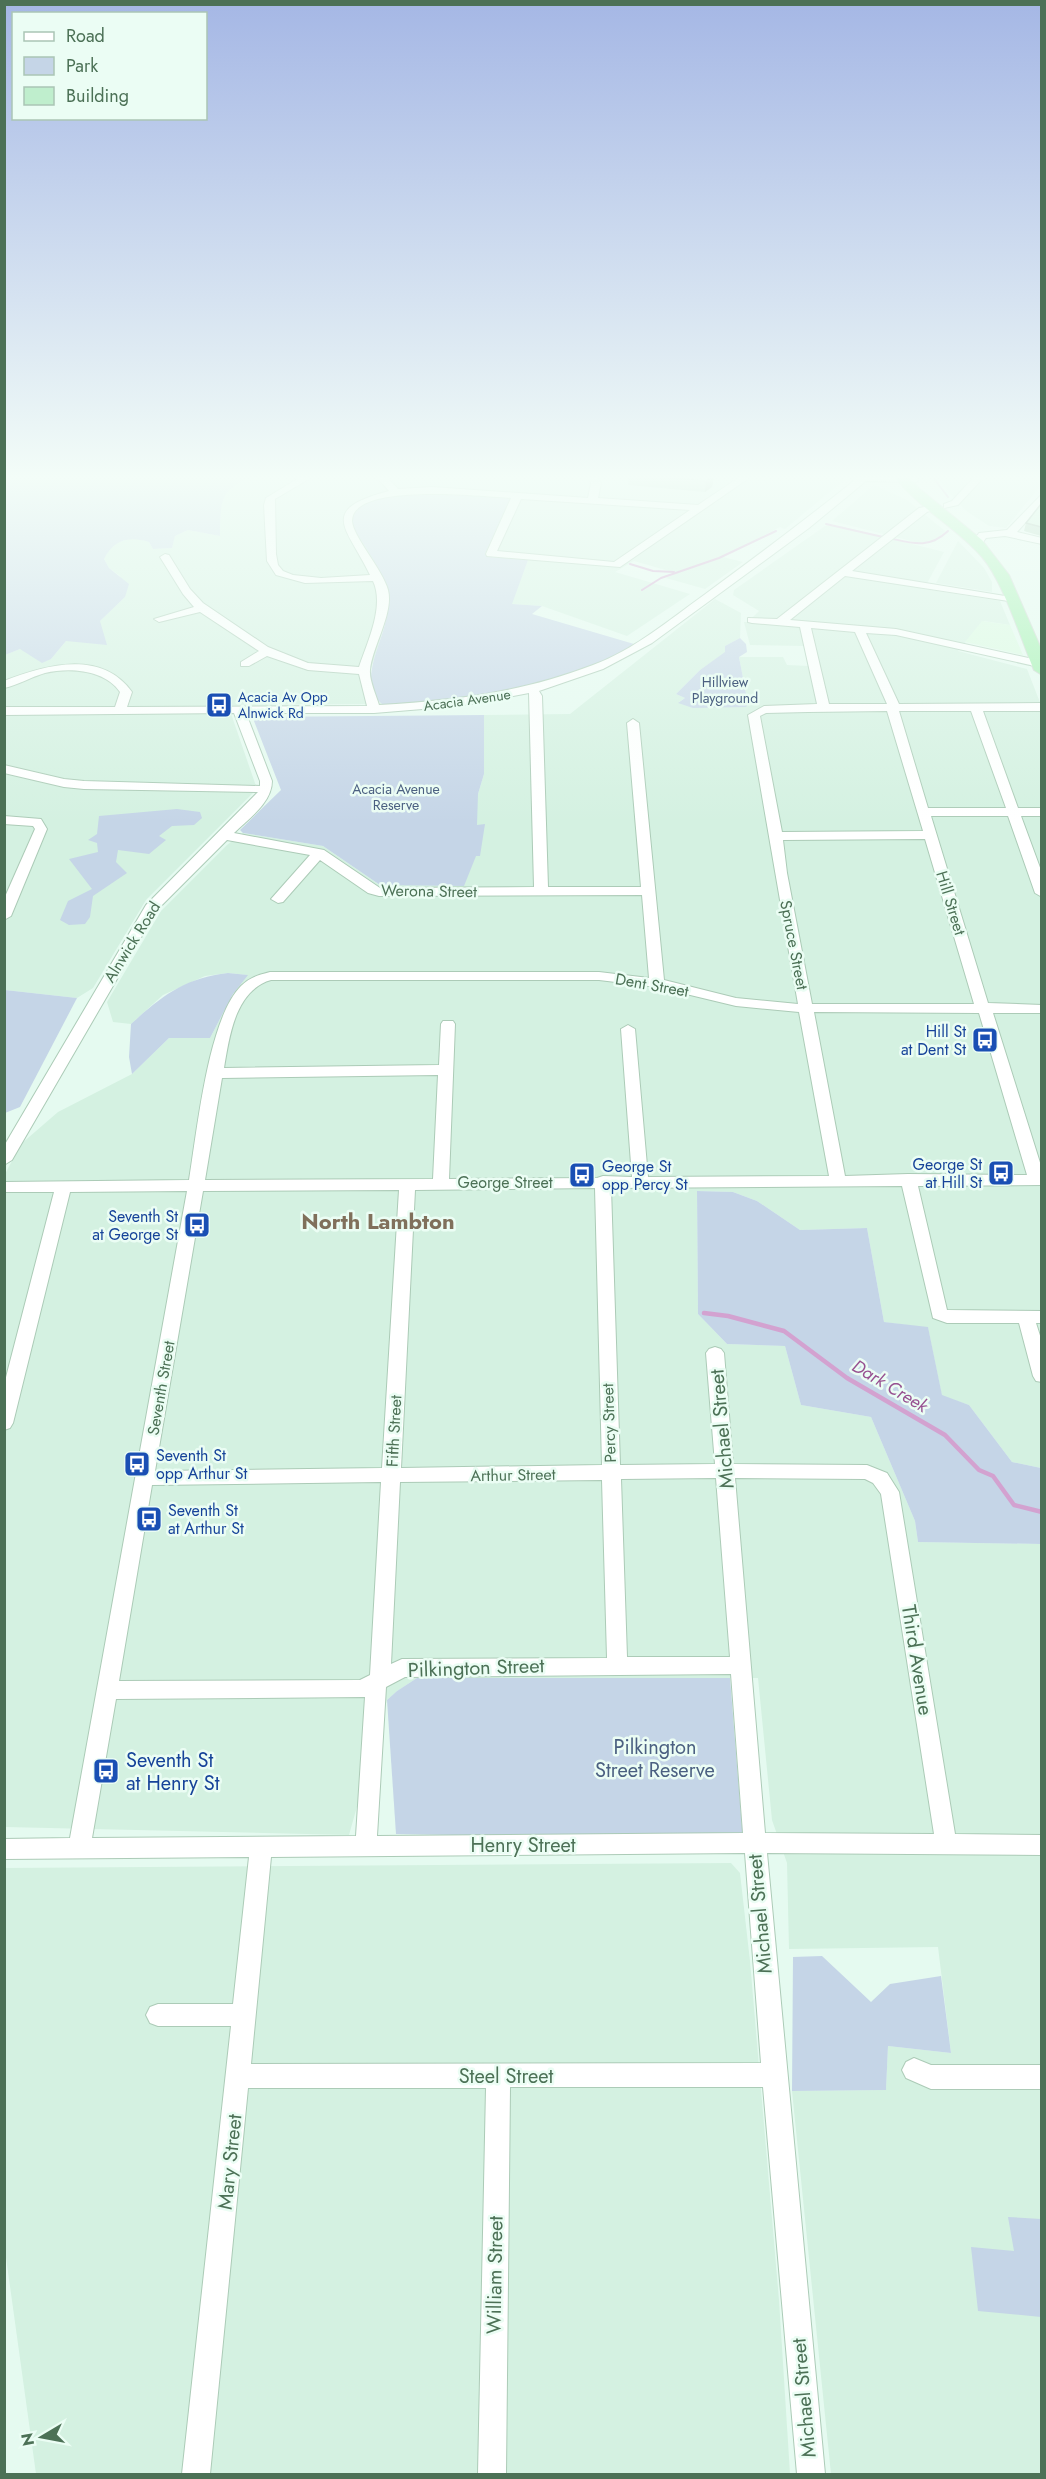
<svg xmlns="http://www.w3.org/2000/svg" width="1046" height="2479" viewBox="0 0 1046 2479" font-family="Jost,sans-serif">
  <rect width="100%" height="100%" fill="#e5faf0"/>
  <g fill="#d4f1e1">
    <path d="M251,476H849L785,529L780,527L723,557L743,562L705,589L666,578L676,573L634,561L615,572L690,594L627,636L542,606L511,604L528,560L490,557L485,554L510,499L385,582L388,593L385,624L371,669L372,685L378,701L382,704L228,705L257,789L146,900L93,988L77,998L5,990V655L20,649L51,659L66,641L100,621L125,597L120,576L109,568L104,559L108,551L117,543L134,537L149,542L153,549L172,548L175,536L188,530L220,536L221,501L234,484Z"/>
    <path d="M935,476H1041V485L1006,528L989,526L965,510Z"/>
    <path d="M874,485L907,500L945,531L935,542L919,543L832,521Z"/>
    <path d="M825,526H840L944,552L924,589L1000,601L1010,625L984,621L958,651L1027,669L1041,705V1468L1012,1462L969,1405L942,1396L928,1328L884,1322L867,1228L800,1230L757,1201L733,1192L697,1191L698,1314L727,1344L785,1346L801,1405L871,1417L915,1521L918,1542L1041,1544V2474H831L792,2091L886,2090L888,2046L951,2053L938,1947L789,1949L787,1863L772,1820L758,1678H417L397,1691L387,1700L349,1835L5,1827L4,1176L21,1144L58,1112L132,1074L169,1038H210L233,994L247,975L228,973L205,976L163,995L131,1024L113,1022L107,1002L161,911L227,845L243,833L323,846L380,885L478,794L484,774V715L570,714L715,599L741,613L740,638L725,646L726,652L700,670L676,694L685,698L679,702L748,704L739,657H783L787,665L809,666L805,646L750,645L744,622H748L759,611L733,595L734,590Z"/>
    <path d="M958,541L984,568L992,582V592L936,583Z"/>
    <path d="M731,1863L740,1873L750,1961L779,2300L790,2474H36L4,2243V1868Z"/>
  </g>
  <path fill="#d9fae0" d="M982,621L1010,625L1023,655L965,642Z"/>
  <g fill="#c5d5e7">
    <path d="M4,476H251C218,492 221,502 220,536L188,530L175,536L172,548L153,549L149,542C130,536 114,539 104,559L109,568L129,584L125,597L100,621L107,645L66,641L51,659L42,663L20,649L5,655Z"/>
    <path d="M410,491L509,498V501L485,554L490,557L528,560L512,604L542,606L532,614L634,644C574,683 497,696 427,702C412,703 397,706 382,704C358,686 380,646 385,624C387,615 389,601 387,592C385,573 362,543 352,526C351,498 390,496 410,491Z"/>
    <path d="M740,638L746,644L747,652L739,657L748,704L746,707L693,708L678,703L685,698L676,694L700,670L725,652V646Z"/>
    <path d="M484,715V774L478,794L477,825L485,824L480,856H476L464,886L380,885L323,846L243,833L240,830L281,790L254,721L257,717Z"/>
    <path d="M177,809L200,812L202,818L194,825L172,826L159,836L166,840L149,854L118,850L116,862L127,873L93,896L90,917L85,924L69,925L60,920L68,901L92,889L69,859L98,852L97,843L88,840L97,834L99,816Z"/>
    <path d="M228,973L248,975L233,994L210,1038H169L132,1074L129,1057L131,1024C163,995 185,978 228,973Z"/>
    <path d="M5,990L77,998L20,1107L5,1113Z"/>
    <path d="M697,1191L733,1192L757,1201L800,1230L867,1228L884,1322L928,1327L942,1395L969,1405L1012,1462L1041,1468V1544L918,1542L915,1521L871,1417L801,1405L785,1346L727,1344L698,1314Z"/>
    <path d="M417,1678H730L743,1840L396,1834L387,1700L397,1691Z"/>
    <path d="M822,1956L871,2002L890,1984L941,1976L951,2053L888,2046L886,2090L792,2091L793,1957Z"/>
    <path d="M1008,2217L1041,2219V2317L978,2311L971,2247L1014,2251Z"/>
  </g>
  <g fill="none" stroke-linecap="round" stroke-linejoin="round">
    <g stroke="#d3a2d0" stroke-width="2">
      <path d="M932,476L948,497"/>
      <path d="M826,524L883,537"/>
      <path d="M893,539C915,544 930,548 948,531"/>
      <path d="M630,564L653,571L674,572"/>
      <path d="M642,590L661,578L719,558L776,531"/>
    </g>
    <path stroke="#d3a2d0" stroke-width="4.5" d="M704,1313L728,1316L784,1331L847,1378L945,1435L979,1470L993,1476L1014,1505L1042,1512"/>
    <defs>
      <g id="minor">
        <path d="M302,476H314L275,499L276,554L278,565L283,571L293,575L321,578L370,575C347,527 317,510 389,491L376,476H386L398,489L432,487L588,498L591,483L586,476H596L601,483L598,498L698,505L741,476H752L620,567L487,556L486,554L511,498C487,497 352,481 352,521C353,537 383,570 388,590C394,613 372,647 370,670C369,680 376,695 379,705C456,700 520,693 593,665C634,650 669,620 704,595C757,556 809,517 860,476L918,477V481L915,482L866,481L809,528L652,643L603,669L539,691L542,696L548,887H641L627,723L633,719L639,723L664,980L736,998L798,1004L748,715L764,706L817,704L800,627L752,623L748,622V618L777,619L919,508L935,505V509L927,512L852,571L1011,597L1015,598V602L845,576L790,620L896,629L1042,661V667H1039L896,635L866,633L899,704L1042,703V711H983L1018,808H1042V816H1021L1042,873V897L1035,893L1008,816H931L988,1003L1042,1005V1013H993L1042,1169V1185L918,1186L947,1310L1042,1311V1323H1036L1042,1342V1382L1036,1381L1033,1376L1019,1323H947L933,1318L902,1186L611,1188L620,1465L715,1464L706,1353L709,1349L715,1347L721,1349L724,1353L733,1464L867,1465L887,1473L899,1492L955,1834L1042,1835V1855L767,1853L825,2474H797L763,2087H510L506,2474H478L486,2088H248L210,2474H182L231,2026H158L150,2023L146,2015L150,2007L158,2004H233L249,1857L4,1859V1839L70,1838L187,1191L70,1192L13,1423L10,1428L4,1430V1385L54,1192H4V1182L189,1180C197,1132 208,1019 241,986C250,977 259,975 270,972H599L649,978L642,895L379,896L368,893L320,860L283,902L278,903L271,899L310,855L227,840L157,910L12,1160L4,1165V1146L146,905L258,792L84,789L64,787L4,773V765L64,779L84,781L260,786V781L234,713L4,715V707H115L120,692C105,670 70,667 45,673C31,677 18,685 4,688V681C45,665 101,649 132,692L127,707L367,706L359,674L308,670L267,656L249,666H241V662L259,651L200,612L159,622L154,619L194,607L183,594L160,557L165,554L169,555L190,589L203,603L268,647L308,663L359,667C367,643 385,606 373,581L305,583L276,575L267,561L264,505L266,498ZM521,499L690,510L614,562L497,551ZM811,628L855,632L887,704H829ZM529,693L534,887L380,888L324,850L234,833C248,819 272,803 272,781L246,713H374L459,706ZM899,711H971L1006,808H928ZM808,712L887,711L923,831L782,832L760,716L766,713ZM925,839L974,1004H812L787,873L783,840ZM271,980H599L657,987L736,1006L799,1012L829,1176L648,1177L635,1029L628,1025L621,1029L632,1177L603,1176L597,1178L449,1179L455,1024L453,1021H443L441,1024L439,1065L224,1068C229,1038 235,990 271,980ZM814,1012L979,1013L1027,1175L908,1174L845,1176ZM438,1075L433,1179L205,1180L222,1078ZM595,1188L602,1465L401,1468L415,1190ZM399,1190L382,1468L155,1471L203,1191ZM716,1478L730,1657H627L621,1479ZM735,1478L865,1479L873,1483L881,1494L934,1834L765,1833ZM602,1480L607,1658L402,1659L391,1664L400,1482ZM381,1482L370,1675L360,1680L119,1681L152,1485ZM731,1674L743,1833L377,1836L386,1687L405,1677ZM365,1697L356,1836L92,1838L116,1699ZM745,1853L761,2063L251,2064L271,1857Z"/>
        <path d="M975,476H985L958,505L944,508V504L952,501Z"/>
        <path d="M1042,494V504L1017,532L1042,538V544L1005,536L986,538L981,545H973L972,543L979,533L1007,530Z"/>
        <path d="M4,816L41,819L47,829L11,916L4,920V899L35,829L33,826L4,824Z"/>
        <path d="M914,2058L931,2065H1042V2089H931L906,2078L902,2070L906,2062Z"/>
      </g>
      <path id="highway" d="M894,476H908L920,489L982,540L1009,575L1042,651V675L1034,670C1021,639 1003,581 982,557C956,527 918,508 894,476Z"/>
    </defs>
    <use href="#minor" stroke="#accbb7" stroke-width="2"/>
    <use href="#highway" stroke="#cdd7d0" stroke-width="2"/>
    <use href="#minor" fill="#fff" fill-rule="evenodd"/>
    <use href="#highway" fill="#a0f0ae" fill-rule="evenodd"/>
  </g>
  <g fill="#a4cdb0">
    <path d="M629,476H714L712,487L705,492L628,485Z"/>
    <path d="M1041,504V536L1024,531L1026,523Z"/>
  </g>
  <path fill="#86a790" d="M713,476H714L712,487L705,492L706,481Z"/>
  <g fill="#bfeecd" stroke="#86a790" stroke-width="1.5">
    <path d="M650,476H713L706,481Z"/>
    <path d="M1041,504V527L1026,523Z"/>
  </g>
  <linearGradient id="sky" x2="0" y2="1"><stop stop-color="#a5b7e5"/><stop offset="0.58" stop-color="#f3fdf8"/><stop offset="1" stop-color="#f3fdf8" stop-opacity="0"/></linearGradient>
  <rect width="1046" height="823" fill="url(#sky)"/>
  <defs>
    <symbol id="bus-square" viewBox="-11 -11 22 22"><rect x="-9" y="-9" width="18" height="18" rx="4" fill="#1a4fb4" stroke="#ebfdf4"/><path d="M-5-6H5V4H4V6H2V4H-2V6H-4V4H-5ZM-3.5-4V0h7V-4ZM-3.5 1.2v1.5H-2V1.2ZM2 1.2v1.5H3.5V1.2Z" fill="#fff"/></symbol>
  </defs>
  <g fill-rule="evenodd">
    <use href="#bus-square" x="204" y="690" width="30" height="30"/>
    <use href="#bus-square" x="970" y="1025" width="30" height="30"/>
    <use href="#bus-square" x="986" y="1158" width="30" height="30"/>
    <use href="#bus-square" x="567" y="1160" width="30" height="30"/>
    <use href="#bus-square" x="182" y="1210" width="30" height="30"/>
    <use href="#bus-square" x="122" y="1449" width="30" height="30"/>
    <use href="#bus-square" x="134" y="1504" width="30" height="30"/>
    <use href="#bus-square" x="91" y="1756" width="30" height="30"/>
  </g>
  <g text-anchor="middle" dominant-baseline="central" stroke-width="5" stroke-linejoin="round" paint-order="stroke">
    <g font-size="14" fill="#4b6081" stroke="#ebfdf4">
      <text x="725" y="682">Hillview<tspan x="725" dy="16">Playground</tspan></text>
      <text x="396" y="789">Acacia Avenue<tspan x="396" dy="16">Reserve</tspan></text>
    </g>
    <g font-size="14" fill="#164399" stroke="#ebfdf4" text-anchor="start">
      <text x="238" y="697">Acacia Av Opp<tspan x="238" dy="16">Alnwick Rd</tspan></text>
    </g>
    <g font-size="14" fill="#4c7156" stroke="#ebfdf4">
      <text transform="translate(467 700) rotate(-8)">Acacia Avenue</text>
    </g>
    <g font-size="16" fill="#4c7156" stroke="#ebfdf4">
      <text transform="translate(429 891) rotate(1)">Werona Street</text>
      <text transform="translate(951 903) rotate(73)">Hill Street</text>
      <text transform="translate(132 942) rotate(-58)">Alnwick Road</text>
      <text transform="translate(794 945) rotate(79)">Spruce Street</text>
      <text transform="translate(652 985) rotate(10)">Dent Street</text>
      <text x="505" y="1182">George Street</text>
      <text transform="translate(161 1388) rotate(-80)">Seventh Street</text>
      <text transform="translate(609 1423) rotate(-92)">Percy Street</text>
      <text transform="translate(394 1431) rotate(-87)">Fifth Street</text>
      <text transform="translate(513 1475) rotate(-1)">Arthur Street</text>
    </g>
    <g font-size="16" fill="#164399" stroke="#ebfdf4" text-anchor="end">
      <text x="966" y="1031">Hill St<tspan x="966" dy="18">at Dent St</tspan></text>
      <text x="982" y="1164">George St<tspan x="982" dy="18">at Hill St</tspan></text>
      <text x="602" y="1166" text-anchor="start">George St<tspan x="602" dy="18">opp Percy St</tspan></text>
      <text x="178" y="1216">Seventh St<tspan x="178" dy="18">at George St</tspan></text>
      <text x="156" y="1455" text-anchor="start">Seventh St<tspan x="156" dy="18">opp Arthur St</tspan></text>
      <text x="168" y="1510" text-anchor="start">Seventh St<tspan x="168" dy="18">at Arthur St</tspan></text>
    </g>
    <g font-size="18" font-style="italic" fill="#975191" stroke="#ebfdf4">
      <text transform="translate(890 1386) rotate(31)">Dark Creek</text>
    </g>
    <g font-size="20" fill="#4c7156" stroke="#ebfdf4">
      <text transform="translate(722 1429) rotate(-95)">Michael Street</text>
      <text transform="translate(917 1660) rotate(81)">Third Avenue</text>
      <text transform="translate(476 1668) rotate(-2)">Pilkington Street</text>
      <text x="523" y="1845">Henry Street</text>
      <text transform="translate(760 1914) rotate(-95)">Michael Street</text>
      <text x="506" y="2076">Steel Street</text>
      <text transform="translate(230 2162) rotate(-84)">Mary Street</text>
      <text transform="translate(495 2275) rotate(-89)">William Street</text>
      <text transform="translate(804 2398) rotate(-95)">Michael Street</text>
    </g>
    <g font-size="20" fill="#4b6081" stroke="#ebfdf4">
      <text x="655" y="1747">Pilkington<tspan x="655" dy="23">Street Reserve</tspan></text>
    </g>
    <g font-size="20" fill="#164399" stroke="#ebfdf4" text-anchor="start">
      <text x="126" y="1760">Seventh St<tspan x="126" dy="23">at Henry St</tspan></text>
    </g>
    <g font-size="22" font-weight="bold" fill="#80705b" stroke="#ebfdf4">
      <text x="378" y="1221">North Lambton</text>
    </g>
  </g>
  <rect width="1046" height="2479" fill="none" stroke="#4c7156" stroke-width="12"/>
  <rect x="12" y="12" width="195" height="108" fill="#ebfdf4" stroke="#abc5b5" stroke-width="1.5"/>
  <rect x="24" y="32" width="30" height="9" fill="#ffffff" stroke="#abc5b5" stroke-width="1.5"/>
  <text x="66" y="42" font-size="18" fill="#4c7156">Road</text>
  <rect x="24" y="57" width="30" height="18" fill="#c5d5e7" stroke="#abc5b5" stroke-width="1.5"/>
  <text x="66" y="72" font-size="18" fill="#4c7156">Park</text>
  <rect x="24" y="87" width="30" height="18" fill="#bfeecd" stroke="#abc5b5" stroke-width="1.5"/>
  <text x="66" y="102" font-size="18" fill="#4c7156">Building</text>
  <g transform="translate(42 2437) rotate(260)" stroke="#ebfdf4" stroke-width="4.5" paint-order="stroke">
  <path d="M0-4.5L10 22L0 15L-10 22Z" fill="#4c7156"/>
  <text y="-9" font-size="16" font-weight="bold" text-anchor="middle" fill="#4c7156">N</text>
  </g>
</svg>
